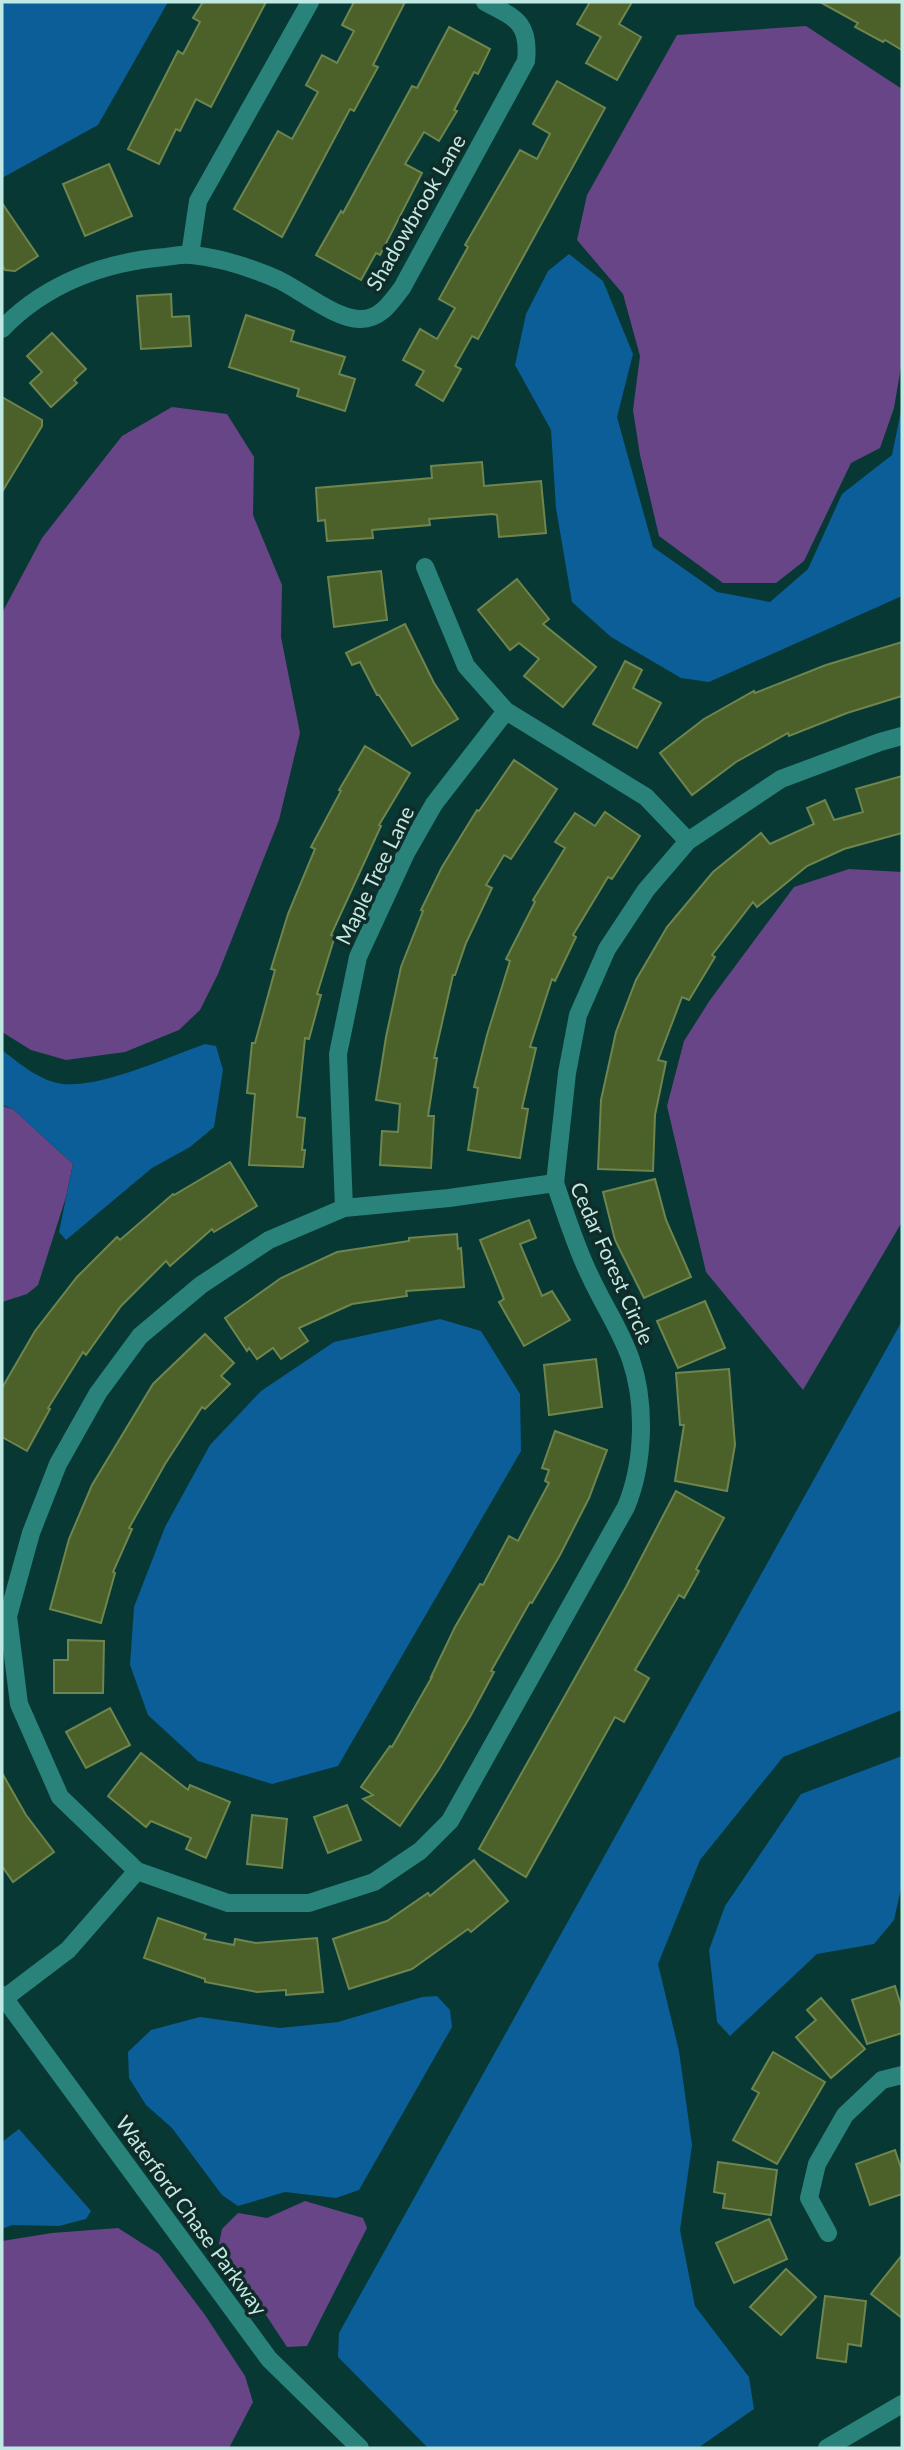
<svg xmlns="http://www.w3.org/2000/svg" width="904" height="2450" viewBox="0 0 904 2450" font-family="Lato,sans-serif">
  <rect width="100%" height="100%" fill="#073834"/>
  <g fill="#674587">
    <path d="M806,26L902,89V361L894,408L880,448L851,463L804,561L776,583H723L659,536L640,455L633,410L640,356L623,294L577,240L587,195L677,35Z"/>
    <path d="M172,407L227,414L254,457L253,515L282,585L281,637L300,733L279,820L218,974L200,1010L179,1030L125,1052L66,1060L31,1050L2,1032V613L42,538L122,436Z"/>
    <path d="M849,869L902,872V1222L803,1390L706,1272L667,1106L684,1041L710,1000L794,887Z"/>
    <path d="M2,1106L13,1109L73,1164L66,1197L38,1285L27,1294L2,1302Z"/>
    <path d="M305,2201L363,2218L367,2228L307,2346L287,2347L219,2244L222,2229L238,2213L267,2218Z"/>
    <path d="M118,2228L159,2254L205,2315L245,2376L253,2402L229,2448H2V2241L52,2233Z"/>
  </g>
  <g fill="#0b5e97">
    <path d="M2,2H168L98,125L2,178Z"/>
    <path d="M569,254L603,281L633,354L617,417L653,547L717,592L770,602L808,569L842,494L892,455L902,406V596L709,682L681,678L611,637L572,602L556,508L551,430L515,365L526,314L548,271Z"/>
    <path d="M205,1044L216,1046L223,1070L214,1127L190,1147L152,1168L66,1240L59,1232L73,1164L13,1109L2,1105V1050C20,1064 40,1081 63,1084C101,1088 168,1057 205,1044Z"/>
    <path d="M440,1319L481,1331L520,1394L521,1451L338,1766L272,1784L198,1761L148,1715L130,1665L134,1607L165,1527L210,1445L261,1391L334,1342Z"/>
    <path d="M902,1321V1710L783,1757L700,1860L658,1964L679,2051L692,2145L680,2230L695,2306L749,2377L754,2409L698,2448H428L338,2357L339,2333Z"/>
    <path d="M902,1756V1884L894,1920L874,1944L817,1954L730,2036L717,2022L709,1950L725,1906L801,1794Z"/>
    <path d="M437,1996L450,2010L452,2027L359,2190L336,2198L285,2192L238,2206L222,2195L172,2128L146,2105L129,2078L128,2052L151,2030L200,2017L280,2028L338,2022L422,1997Z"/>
    <path d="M19,2129L91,2211L86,2219L59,2226L12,2225L2,2229V2142Z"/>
  </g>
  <g fill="#4c602a" stroke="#6f854e" stroke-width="2">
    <path d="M203,2H266L211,107L196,99L180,131L176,129L159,164L128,149L178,51L183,54L200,22L193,18Z"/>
    <path d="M354,2H405L373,65L378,67L354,111L350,109L282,237L234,209L278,131L292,139L318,92L306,85L322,55L337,63L354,31L342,25Z"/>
    <path d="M590,2H632L619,24L641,37L617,80L586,63L601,37L577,24Z"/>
    <path d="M820,2H902V50L885,40L883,42L855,27L858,23Z"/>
    <path d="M449,27L490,49L478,74L474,72L454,110L457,111L439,141L424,132L405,164L422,173L380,255L376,253L361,280L316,255L341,211L343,213L412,86L417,88Z"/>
    <path d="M557,81L605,108L478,339L472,336L455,366L461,369L443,401L416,385L424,371L403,360L420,329L437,339L455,308L439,299L468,247L465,245L520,150L537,159L550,134L533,124Z"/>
    <path d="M109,164L132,216L85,236L63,184Z"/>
    <path d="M2,203L38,256L15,271L5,270L2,265Z"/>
    <path d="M171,294L172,317L189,316L191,346L141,349L137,296Z"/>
    <path d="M246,315L294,331L291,341L345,357L339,374L355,379L345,411L297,396L299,389L229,367Z"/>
    <path d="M52,333L86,369L74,380L77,383L51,407L30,383L42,372L27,356Z"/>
    <path d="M2,397L42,420V426L2,492Z"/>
    <path d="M482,462L484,486L541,481L546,533L499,537L497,515L493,514L429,519L430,525L372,530L373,538L327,541L325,520L318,521L316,488L432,478L431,466Z"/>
    <path d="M381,571L387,620L334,627L328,577Z"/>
    <path d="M517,579L549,619L543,624L596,667L563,707L524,676L539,659L519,643L510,650L478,610Z"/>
    <path d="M405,624L434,683L458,719L412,746L379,695H377L360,662L352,665L346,653Z"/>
    <path d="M902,642V696L847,713L789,736L788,733L736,762L692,795L660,753L704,719L754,691L755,693L826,665Z"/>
    <path d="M625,661L642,670L633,688L661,703L637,748L593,724Z"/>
    <path d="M365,746L410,773L379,825L381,826L331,935L335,936L317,994L321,995L309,1039L305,1038L297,1117L305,1118L302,1150H305L303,1167L249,1165L255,1094L247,1093L252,1043H255L275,970L271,969L288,914L315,849L311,847L341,791L339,790Z"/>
    <path d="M514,760L557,789L511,859L504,855L486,885L492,888L466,943L455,975H453L434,1058H437L428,1116H434L431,1168L380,1165L382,1131L398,1132L400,1104L376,1100L386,1037L401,967L423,911L421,910L442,867L477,810L479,811Z"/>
    <path d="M902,776V833L844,849L807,866L757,907L753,902L712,955L715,957L689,1000L682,997L658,1060L666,1062L655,1115L653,1171L598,1169L601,1100L616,1032L636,980L667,927L713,872L761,833L770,844L814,824L807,808L825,800L834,820L863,812L856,789Z"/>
    <path d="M605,812L640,836L612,879L608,877L573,935L576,937L555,981L552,979L530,1047L536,1048L522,1108L528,1109L520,1158L468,1150L478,1088L474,1087L487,1035L510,961L506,959L535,902L533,900L565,848L555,842L575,813L595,826Z"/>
    <path d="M230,1162L257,1206L214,1232L212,1229L170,1266L166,1261L121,1306L86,1355L83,1352L48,1408L50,1409L27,1451L2,1437V1388L35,1331L77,1277L117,1237L120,1240L173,1194L174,1195Z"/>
    <path d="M655,1179L666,1220L691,1277L644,1298L615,1240L603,1192Z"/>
    <path d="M529,1220L536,1238L520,1244L542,1296L552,1291L570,1320L524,1346L499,1302L504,1299L480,1240Z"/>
    <path d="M457,1234L458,1249L461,1248L464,1287L406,1291L407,1296L352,1304L299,1328L308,1341L281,1359L273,1348L257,1359L249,1348L247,1351L225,1318L281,1278L337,1252L409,1241V1238Z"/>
    <path d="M705,1301L725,1348L678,1368L657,1321Z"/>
    <path d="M205,1334L234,1363L221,1376L230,1384L205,1409L202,1407L165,1464L129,1528L132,1529L113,1572L115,1573L101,1623L50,1609L69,1539L92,1485L153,1384Z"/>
    <path d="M596,1359L602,1407L549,1415L544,1365Z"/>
    <path d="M729,1369L735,1445L727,1491L675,1481L684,1425H680L676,1373Z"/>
    <path d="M555,1431L607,1450L589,1498L560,1555L532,1603L530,1602L491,1671L494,1672L471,1715L439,1769L400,1826L363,1799L373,1795L361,1787L390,1746L392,1747L432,1677H431L455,1627L480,1584L483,1585L509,1536L518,1541L549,1483L545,1481L549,1470L542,1468Z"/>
    <path d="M676,1491L724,1518L696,1569L699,1571L684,1598L679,1595L635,1670L649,1678L624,1722L615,1717L526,1877L479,1849L626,1587Z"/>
    <path d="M68,1640L104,1641L103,1693H54V1660H68Z"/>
    <path d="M110,1708L130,1745L86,1768L66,1732Z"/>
    <path d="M141,1753L188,1790L190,1785L230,1802L206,1858L186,1849L191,1838L151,1821L146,1827L108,1796Z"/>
    <path d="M2,1773L26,1815L54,1852L13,1882L2,1866Z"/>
    <path d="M347,1805L361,1840L328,1853L314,1817Z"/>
    <path d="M252,1815L287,1819L282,1868L247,1864Z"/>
    <path d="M474,1860L508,1901L471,1932L468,1929L412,1969L349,1989L333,1939L387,1921L428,1893L430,1896Z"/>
    <path d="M158,1918L206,1934L204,1939L234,1945L235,1939L256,1943L317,1938L323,1992L286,1995V1990L257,1992L205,1982V1979L144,1958Z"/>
    <path d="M895,1986L902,2009V2033L867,2044L852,2000Z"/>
    <path d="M821,1998L865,2049L831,2078L796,2037L816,2020L807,2010Z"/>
    <path d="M773,2052L825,2082L777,2164L733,2140L759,2093L752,2089Z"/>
    <path d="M895,2150L902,2171V2194L870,2205L856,2164Z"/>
    <path d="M718,2162L777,2170L771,2215L723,2208L725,2194L714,2192Z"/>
    <path d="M769,2219L787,2259L734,2283L716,2243Z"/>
    <path d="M902,2255V2318L871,2294Z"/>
    <path d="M786,2269L816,2297L781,2335L750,2307Z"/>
    <path d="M825,2296L866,2301L861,2346L848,2344L846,2362L817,2358Z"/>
  </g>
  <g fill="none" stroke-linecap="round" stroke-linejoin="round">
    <g stroke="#2a837b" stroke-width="18">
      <path d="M190,255L198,201L310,2"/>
      <path d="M2,329C45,284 104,262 165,257C174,256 183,254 192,255C221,258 252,268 279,280C302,291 337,320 361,319C381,319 391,302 402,288L526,61C530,23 516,18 485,2"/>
      <path d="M425,567L466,666L506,711L646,797L688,841"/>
      <path d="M555,1183C566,1215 576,1248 591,1278C604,1306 621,1331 631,1360C646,1404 644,1464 626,1507L450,1821L420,1851L374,1882L309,1903H228L137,1871L60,1797L19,1704L8,1616L31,1533L58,1464L98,1393L140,1336L201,1285L269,1240L344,1208L449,1198Z"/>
      <path d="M555,1183L567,1073L578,1015L607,949L646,890L688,841L781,779L880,742L902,736"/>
      <path d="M344,1208L338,1054L358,957L406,853L434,804L506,711"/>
      <path d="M2,2000L68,1950L137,1871"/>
      <path d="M828,2233L809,2198L817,2164L845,2115L882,2080L902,2075"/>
    </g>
    <g stroke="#2a837b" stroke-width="18">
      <path d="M2,1995L269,2359L360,2448"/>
      <path d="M827,2448L902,2404"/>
    </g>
  </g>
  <g text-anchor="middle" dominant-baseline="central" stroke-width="7" stroke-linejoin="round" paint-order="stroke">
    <g font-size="21" fill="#c1e9e3" stroke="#102b28">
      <text transform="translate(415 212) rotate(-60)">Shadowbrook Lane</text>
      <text transform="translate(374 875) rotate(-64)">Maple Tree Lane</text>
      <text transform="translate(613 1263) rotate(66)">Cedar Forest Circle</text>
      <text transform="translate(192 2215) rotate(54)">Waterford Chase Parkway</text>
    </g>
  </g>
  <rect width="904" height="2450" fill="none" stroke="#c1e9e3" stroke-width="7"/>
</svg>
